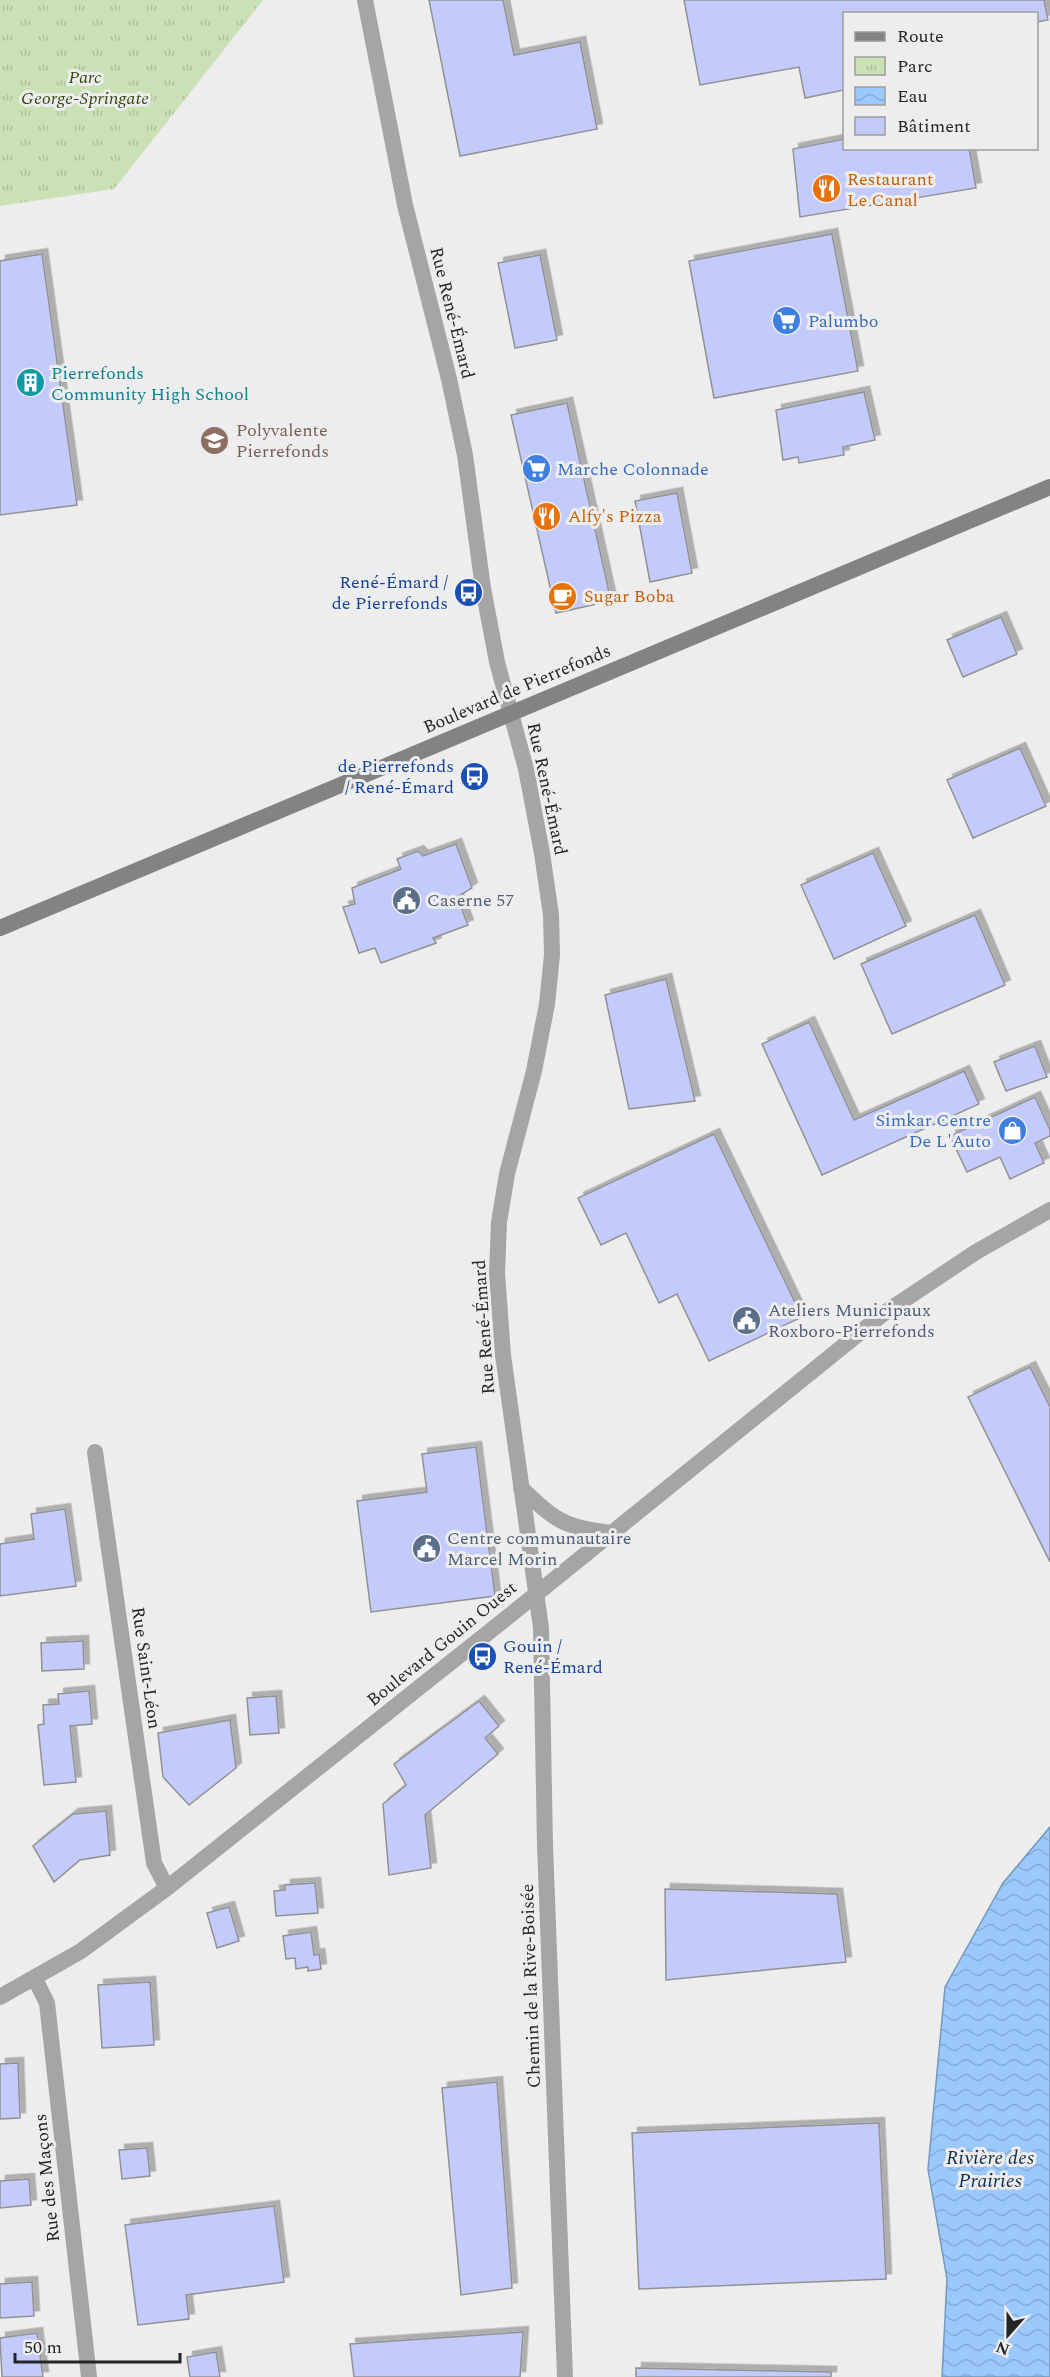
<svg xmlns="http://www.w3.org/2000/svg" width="1050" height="2377" viewBox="0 0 1050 2377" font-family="Spectral,serif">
  <defs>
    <pattern id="park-tufts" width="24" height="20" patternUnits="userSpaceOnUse" patternTransform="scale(1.5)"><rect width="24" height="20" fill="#cae0b5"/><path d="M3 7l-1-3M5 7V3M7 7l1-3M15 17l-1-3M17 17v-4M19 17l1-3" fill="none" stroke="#adc09c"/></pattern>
    <pattern id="water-waves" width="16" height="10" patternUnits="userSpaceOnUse" patternTransform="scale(1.5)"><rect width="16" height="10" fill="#9bc9fc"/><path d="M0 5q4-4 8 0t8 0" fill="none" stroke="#85acd8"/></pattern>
    <filter id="shadow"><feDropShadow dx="5.5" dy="-5.5" stdDeviation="0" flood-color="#0004"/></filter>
  </defs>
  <rect width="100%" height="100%" fill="#ededee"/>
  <path fill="url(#park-tufts)" d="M0,0H263L114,189L0,206Z"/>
  <path fill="url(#water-waves)" stroke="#7798bc" stroke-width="1.5" d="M1050,1827V2377H942L947,2279L928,2169L945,1987L1003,1883Z"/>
  <g fill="#c3cbfd" stroke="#929293" stroke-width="1.5" filter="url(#shadow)">
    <path d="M429,0H503L514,55L580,42L597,129L460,156Z"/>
    <path d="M684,0H1044L1048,20L1036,22V14H844V90L805,98L799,67L700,85Z"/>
    <path d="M844,139V148H969L976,188L800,217L793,149Z"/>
    <path d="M832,234L858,371L714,398L689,261Z"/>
    <path d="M42,254L77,505L0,515V261Z"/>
    <path d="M540,255L557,340L515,348L498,263Z"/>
    <path d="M864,392L875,440L843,447L844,455L799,463L798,457L783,460L776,410Z"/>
    <path d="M567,403L611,601L556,613L511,415Z"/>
    <path d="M677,493L692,573L650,582L635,501Z"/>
    <path d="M1001,617L1017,654L963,677L947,640Z"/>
    <path d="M1020,748L1046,806L973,838L947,780Z"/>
    <path d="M456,844L472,888L457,897L468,925L433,938L436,943L381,963L375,948L359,953L343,907L355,904L352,888L401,869L397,859L418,851L423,856Z"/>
    <path d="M873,853L906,926L834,959L801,885Z"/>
    <path d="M975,915L1005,985L892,1034L861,964Z"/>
    <path d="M666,979L695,1101L629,1109L605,995Z"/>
    <path d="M809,1022L854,1120L964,1071L979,1104L822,1175L762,1044Z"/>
    <path d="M1035,1046L1047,1077L1006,1091L994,1062Z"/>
    <path d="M1035,1097L1050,1130V1136L1035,1143L1044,1163L1010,1179L1000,1157L967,1172L950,1136Z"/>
    <path d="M714,1134L802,1317L709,1361L677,1294L659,1303L626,1233L601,1245L578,1198Z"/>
    <path d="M1030,1367L1050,1407V1562L968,1397Z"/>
    <path d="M476,1447L495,1596L371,1612L357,1501L427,1492L422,1454Z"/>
    <path d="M65,1509L76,1586L0,1596V1544L34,1539L31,1514Z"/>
    <path d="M83,1641L84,1669L42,1671L41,1643Z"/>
    <path d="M89,1691L92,1724L70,1726L76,1782L44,1785L38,1725L44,1724L43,1705L59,1704L58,1694Z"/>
    <path d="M276,1696L279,1733L250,1735L247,1698Z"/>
    <path d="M479,1701L499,1726L485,1738L498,1754L425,1815L431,1868L389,1875L383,1804L406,1785L394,1764Z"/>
    <path d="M230,1720L236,1768L189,1805L163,1777L158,1733Z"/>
    <path d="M106,1811L110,1855L80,1860L54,1882L33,1846L73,1814Z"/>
    <path d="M315,1883L318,1913L276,1916L274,1891L285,1890V1885Z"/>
    <path d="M665,1889L837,1894L846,1962L666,1980Z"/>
    <path d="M229,1907L239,1941L217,1948L207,1913Z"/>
    <path d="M311,1932L314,1955L319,1954L321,1969L308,1971V1967L296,1969L295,1958L286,1959L283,1936Z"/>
    <path d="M150,1982L154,2045L102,2048L98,1985Z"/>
    <path d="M18,2063L20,2118L0,2119V2064Z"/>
    <path d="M497,2082L512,2288L461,2295L442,2088Z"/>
    <path d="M879,2123L886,2279L639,2289L632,2133Z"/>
    <path d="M147,2148L150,2176L122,2179L119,2150Z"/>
    <path d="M29,2179L31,2205L0,2208V2181Z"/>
    <path d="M274,2206L284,2282L186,2295L189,2319L138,2325L125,2225Z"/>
    <path d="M32,2282L34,2316L0,2318V2284Z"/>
    <path d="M523,2332L520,2377H354L350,2344Z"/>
    <path d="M37,2333L43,2377H2L0,2338Z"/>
    <path d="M216,2352L220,2377H190L187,2357Z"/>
    <path d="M636,2368L831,2372V2377H636Z"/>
  </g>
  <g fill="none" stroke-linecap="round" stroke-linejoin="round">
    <g stroke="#a6a5a6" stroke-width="16">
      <path d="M365,0L405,205L449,379L465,455L483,588L497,662L526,769L542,853L551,915L552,955L547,1004L534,1071L507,1174L499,1222L497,1273L503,1355L541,1628L545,1845L565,2377"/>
      <path d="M95,1452L154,1863L167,1888"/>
      <path d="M35,1979L47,2003L89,2377"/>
    </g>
    <g stroke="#a6a5a6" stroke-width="16">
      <path d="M521,1488C555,1520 564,1528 612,1533"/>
      <path d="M0,1997L81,1951L167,1888L509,1616L883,1314L976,1252L1050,1210"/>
    </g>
    <path stroke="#848383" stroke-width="16" d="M0,928L1050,487"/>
  </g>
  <defs>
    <symbol id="restaurant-disc" viewBox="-11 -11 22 22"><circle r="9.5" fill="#e8710a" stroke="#ededee"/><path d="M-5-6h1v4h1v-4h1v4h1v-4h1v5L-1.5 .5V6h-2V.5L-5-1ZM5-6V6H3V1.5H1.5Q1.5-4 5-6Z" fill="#fff"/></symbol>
    <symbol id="supermarket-disc" viewBox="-11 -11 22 22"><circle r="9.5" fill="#3f7fe0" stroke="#ededee"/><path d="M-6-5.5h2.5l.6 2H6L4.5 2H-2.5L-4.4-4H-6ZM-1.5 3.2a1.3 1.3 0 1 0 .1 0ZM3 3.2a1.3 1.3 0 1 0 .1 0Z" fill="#fff"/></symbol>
    <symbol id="building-disc" viewBox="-11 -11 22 22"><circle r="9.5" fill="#0f9aa8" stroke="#ededee"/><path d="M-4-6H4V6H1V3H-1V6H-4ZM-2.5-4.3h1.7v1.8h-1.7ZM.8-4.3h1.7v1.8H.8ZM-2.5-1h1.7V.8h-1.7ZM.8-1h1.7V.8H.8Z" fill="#fff"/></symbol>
    <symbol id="school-disc" viewBox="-11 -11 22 22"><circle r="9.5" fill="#8d6e63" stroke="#ededee"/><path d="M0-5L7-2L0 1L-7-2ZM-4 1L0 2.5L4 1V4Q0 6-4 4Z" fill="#fff"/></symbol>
    <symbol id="bus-disc" viewBox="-11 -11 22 22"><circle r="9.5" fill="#1a4fb4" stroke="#ededee"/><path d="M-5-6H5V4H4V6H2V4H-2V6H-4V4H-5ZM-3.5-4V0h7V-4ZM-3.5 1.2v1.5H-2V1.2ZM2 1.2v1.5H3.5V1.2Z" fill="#fff"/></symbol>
    <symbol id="cafe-disc" viewBox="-11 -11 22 22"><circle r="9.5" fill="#e8710a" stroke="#ededee"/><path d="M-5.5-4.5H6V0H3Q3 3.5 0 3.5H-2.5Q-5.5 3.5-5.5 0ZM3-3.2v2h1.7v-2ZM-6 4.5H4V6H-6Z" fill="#fff"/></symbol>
    <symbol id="civic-disc" viewBox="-11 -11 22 22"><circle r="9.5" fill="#5c6f8a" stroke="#ededee"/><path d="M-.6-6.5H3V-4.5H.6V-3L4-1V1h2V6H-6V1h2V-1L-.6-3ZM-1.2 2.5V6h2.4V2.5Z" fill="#fff"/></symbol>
    <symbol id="shop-disc" viewBox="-11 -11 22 22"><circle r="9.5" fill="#3f7fe0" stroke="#ededee"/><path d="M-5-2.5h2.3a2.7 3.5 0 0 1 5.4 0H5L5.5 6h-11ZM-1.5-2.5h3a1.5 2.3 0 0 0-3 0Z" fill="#fff"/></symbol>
  </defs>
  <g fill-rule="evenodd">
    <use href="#restaurant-disc" x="810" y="172" width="33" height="33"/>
    <use href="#supermarket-disc" x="770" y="304" width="33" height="33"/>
    <use href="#building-disc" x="14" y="366" width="33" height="33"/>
    <use href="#school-disc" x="198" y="424" width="33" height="33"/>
    <use href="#supermarket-disc" x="520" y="452" width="33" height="33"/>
    <use href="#restaurant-disc" x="530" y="500" width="33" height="33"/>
    <use href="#bus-disc" x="452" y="576" width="33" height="33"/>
    <use href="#cafe-disc" x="546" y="580" width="33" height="33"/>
    <use href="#bus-disc" x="458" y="760" width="33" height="33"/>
    <use href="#civic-disc" x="390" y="884" width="33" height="33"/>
    <use href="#shop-disc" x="996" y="1114" width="33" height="33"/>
    <use href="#civic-disc" x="730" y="1304" width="33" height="33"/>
    <use href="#civic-disc" x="410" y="1532" width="33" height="33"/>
    <use href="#bus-disc" x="466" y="1640" width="33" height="33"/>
  </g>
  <g text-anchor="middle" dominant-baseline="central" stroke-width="6" stroke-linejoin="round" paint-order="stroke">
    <g font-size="18" font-style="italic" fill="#314b0a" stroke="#ededee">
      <text x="85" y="77">Parc<tspan x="85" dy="21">George-Springate</tspan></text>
    </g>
    <g font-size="18" fill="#c56008" stroke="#ededee" text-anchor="start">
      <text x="847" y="179">Restaurant<tspan x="847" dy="21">Le Canal</tspan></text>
      <text x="568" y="516">Alfy's Pizza</text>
      <text x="584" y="596">Sugar Boba</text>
    </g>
    <g font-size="18" fill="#242525" stroke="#ededee">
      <text transform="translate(452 313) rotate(76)">Rue René-Émard</text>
      <text transform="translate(517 689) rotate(-23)">Boulevard de Pierrefonds</text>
      <text transform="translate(547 789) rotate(78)">Rue René-Émard</text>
      <text transform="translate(484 1327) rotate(-94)">Rue René-Émard</text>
      <text transform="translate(442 1644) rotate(-39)">Boulevard Gouin Ouest</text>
      <text transform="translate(146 1668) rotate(82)">Rue Saint-Léon</text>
      <text transform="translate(531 1986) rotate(-92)">Chemin de la Rive-Boisée</text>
      <text transform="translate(47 2178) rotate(-96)">Rue des Maçons</text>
    </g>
    <g font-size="18" fill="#366cbe" stroke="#ededee" text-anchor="start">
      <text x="808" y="321">Palumbo</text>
      <text x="557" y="469">Marche Colonnade</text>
      <text x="991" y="1120" text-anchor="end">Simkar Centre<tspan x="991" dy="21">De L'Auto</tspan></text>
    </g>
    <g font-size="18" fill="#0d838f" stroke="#ededee" text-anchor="start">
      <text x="51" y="373">Pierrefonds<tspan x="51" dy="21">Community High School</tspan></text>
    </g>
    <g font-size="18" fill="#785e54" stroke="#ededee" text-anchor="start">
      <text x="236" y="430">Polyvalente<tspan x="236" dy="21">Pierrefonds</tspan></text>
    </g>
    <g font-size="18" fill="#164399" stroke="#ededee" text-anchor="end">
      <text x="448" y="582">René-Émard /<tspan x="448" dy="21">de Pierrefonds</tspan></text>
      <text x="454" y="766">de Pierrefonds<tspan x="454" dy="21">/ René-Émard</tspan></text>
      <text x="503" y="1646" text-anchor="start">Gouin /<tspan x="503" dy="21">René-Émard</tspan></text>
    </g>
    <g font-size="18" fill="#4e5e75" stroke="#ededee" text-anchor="start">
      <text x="427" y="900">Caserne 57</text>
      <text x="768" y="1310">Ateliers Municipaux<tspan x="768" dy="21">Roxboro-Pierrefonds</tspan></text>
      <text x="447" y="1538">Centre communautaire<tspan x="447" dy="21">Marcel Morin</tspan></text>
    </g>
    <g font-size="20" font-style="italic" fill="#0e2e4f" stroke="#ededee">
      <text x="990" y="2158">Rivière des<tspan x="990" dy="23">Prairies</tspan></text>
    </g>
  </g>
  <rect x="843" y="12" width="195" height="138" fill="#ededee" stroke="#9d9d9e" stroke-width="1.5"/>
  <rect x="855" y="32" width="30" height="9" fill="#848383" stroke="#9d9d9e" stroke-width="1.5"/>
  <text x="897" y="42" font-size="18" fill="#242525">Route</text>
  <rect x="855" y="57" width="30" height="18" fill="url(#park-tufts)" stroke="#9d9d9e" stroke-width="1.5"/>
  <text x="897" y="72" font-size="18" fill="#242525">Parc</text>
  <rect x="855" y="87" width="30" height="18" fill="url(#water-waves)" stroke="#9d9d9e" stroke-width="1.5"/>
  <text x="897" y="102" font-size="18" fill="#242525">Eau</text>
  <rect x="855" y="117" width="30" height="18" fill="#c3cbfd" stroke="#9d9d9e" stroke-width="1.5"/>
  <text x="897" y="132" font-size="18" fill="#242525">Bâtiment</text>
  <g transform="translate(1008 2335) rotate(201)" stroke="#ededee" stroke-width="4.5" paint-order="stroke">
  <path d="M0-4.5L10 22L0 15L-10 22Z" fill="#242525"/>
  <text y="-9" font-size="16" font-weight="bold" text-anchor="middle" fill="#242525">N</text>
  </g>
  <path d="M15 2353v9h165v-9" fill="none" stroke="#242525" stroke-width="3"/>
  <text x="24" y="2353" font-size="18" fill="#242525" stroke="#ededee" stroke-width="4.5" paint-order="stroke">50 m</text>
</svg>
